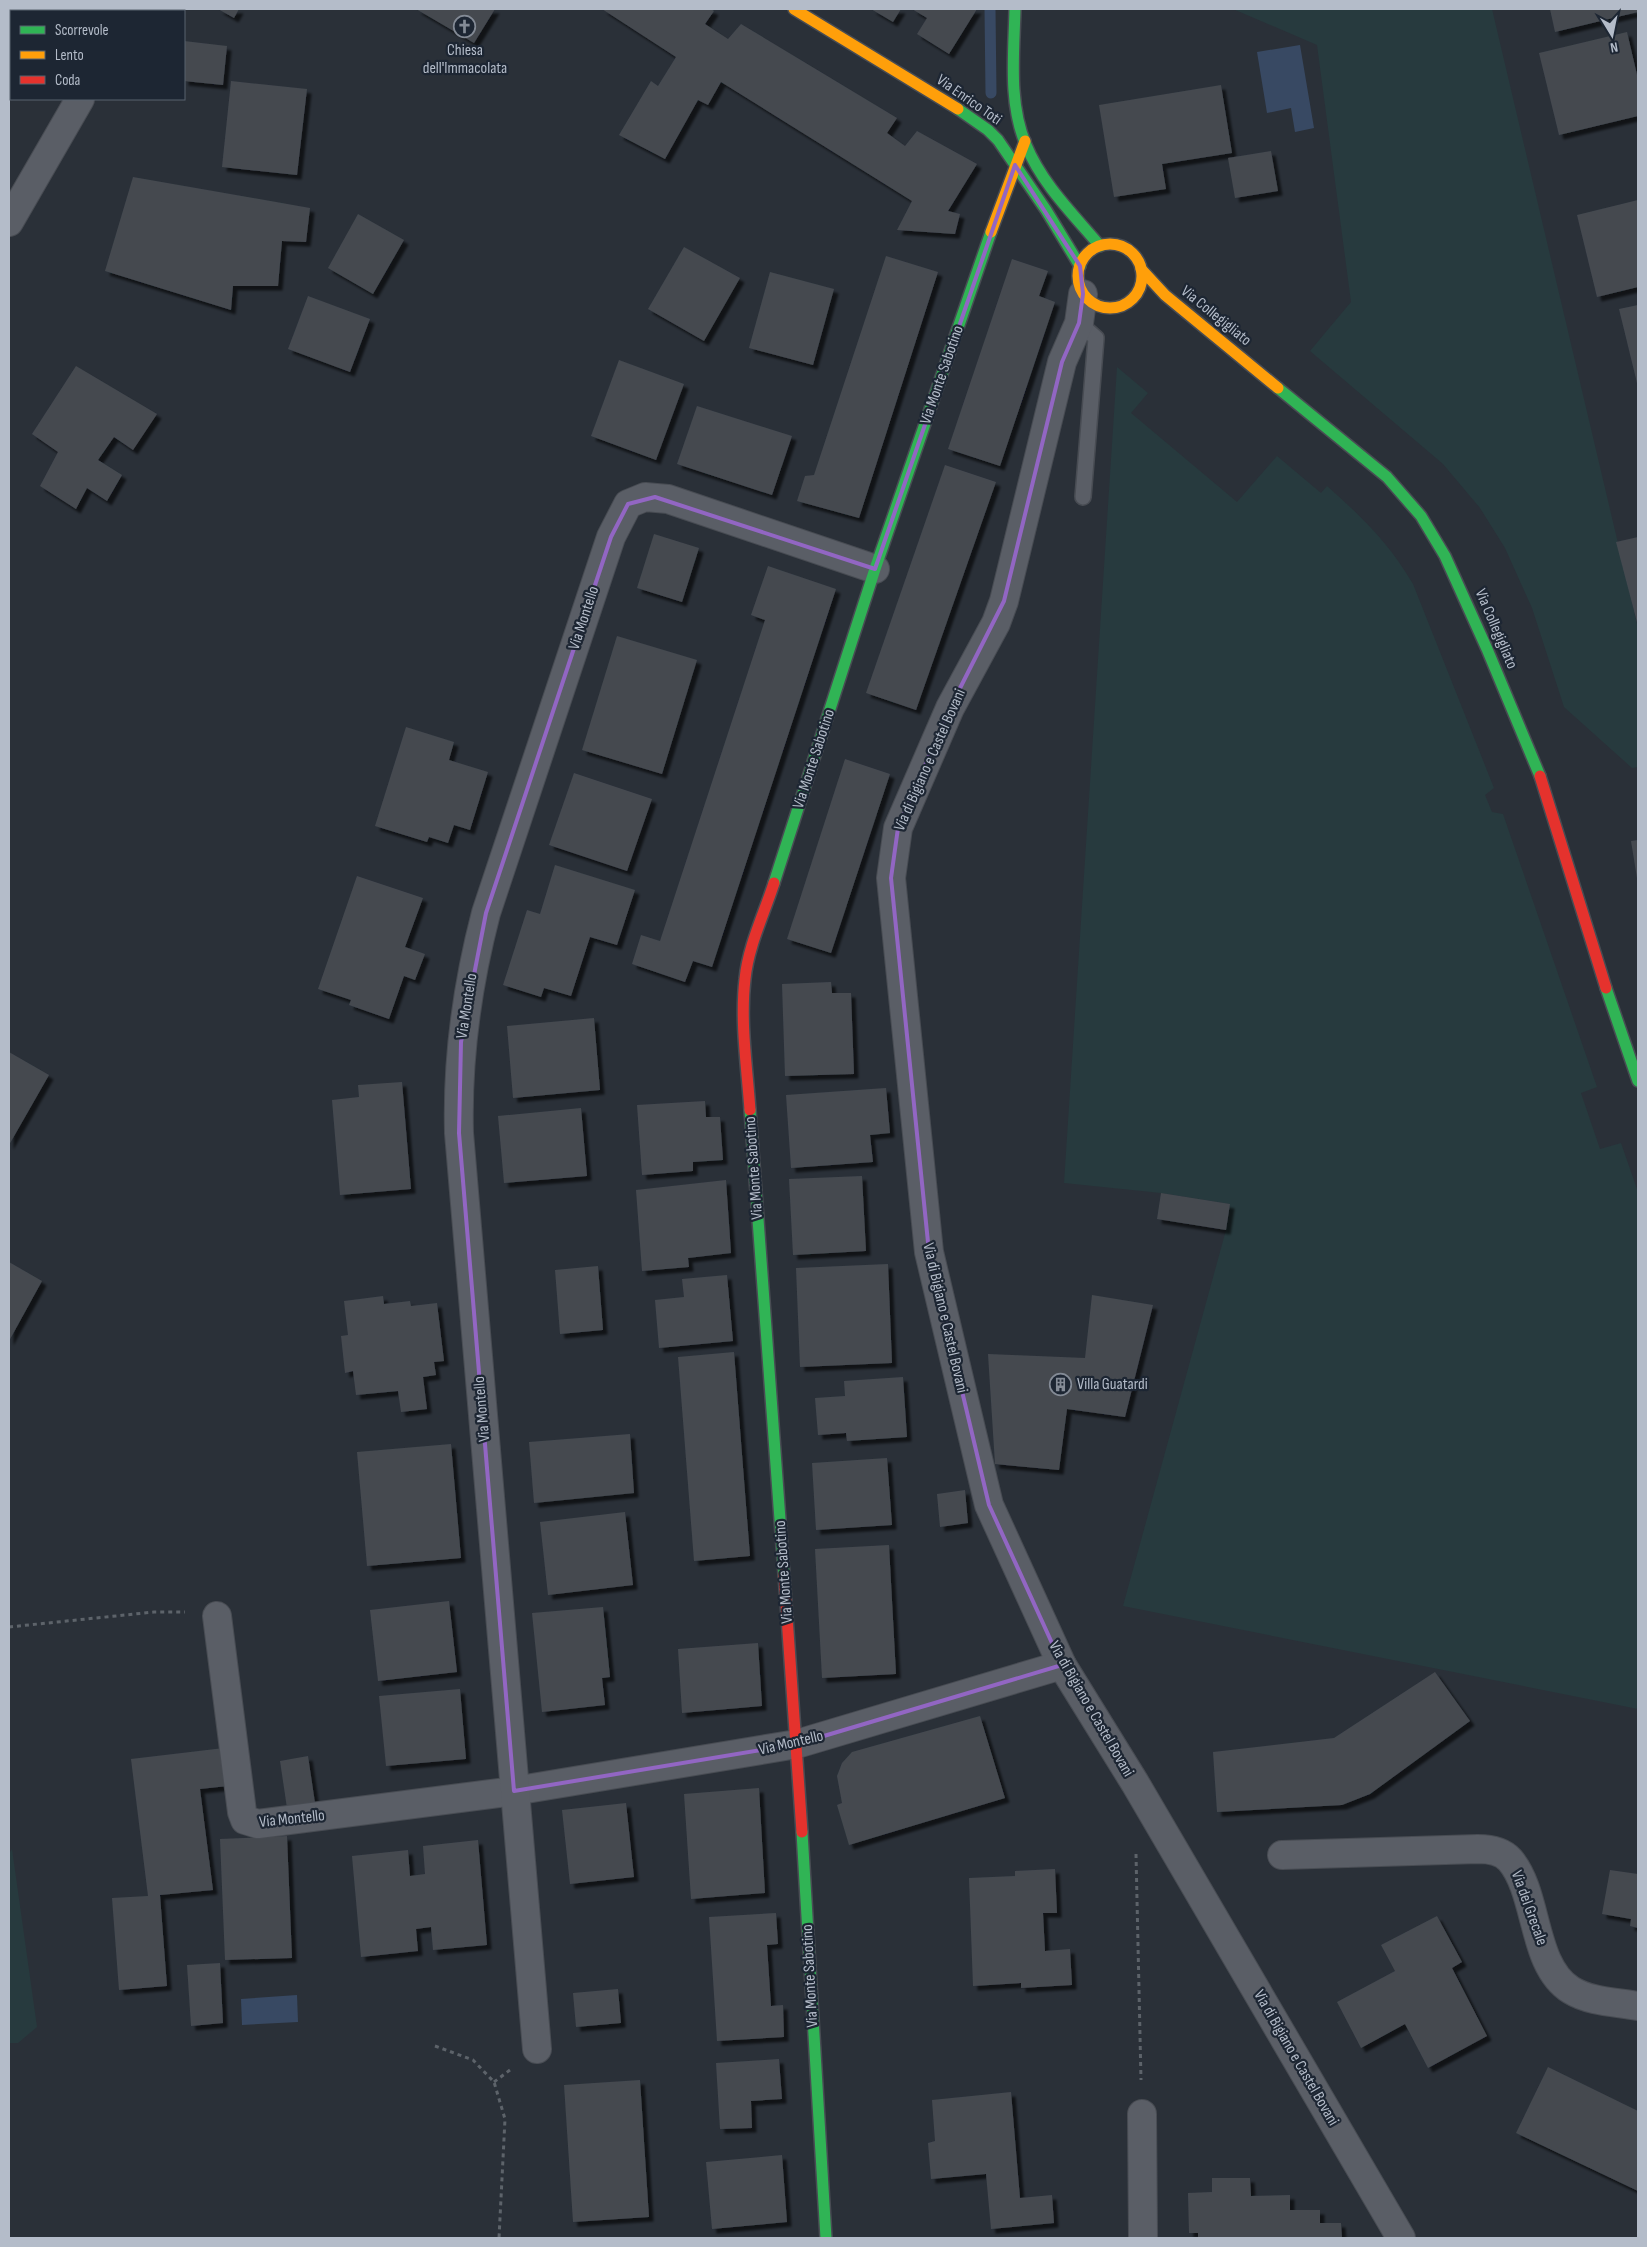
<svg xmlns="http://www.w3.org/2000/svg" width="1647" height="2247" viewBox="0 0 1647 2247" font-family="'Sofia Sans Condensed',sans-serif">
  <defs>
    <filter id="shadow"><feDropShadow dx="4.5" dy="4.5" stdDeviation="1" flood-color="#0009"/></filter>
  </defs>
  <rect width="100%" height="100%" fill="#2a3038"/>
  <g fill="#273a3e">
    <path d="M1233,9H1492L1638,628V767L1632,768L1564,707L1532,608L1505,548L1480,508L1443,464L1310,351L1351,302L1317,45Z"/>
    <path d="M1117,367L1148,393L1131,413L1237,502L1277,456L1321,493L1327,486C1363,518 1388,542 1413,584L1494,788L1485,795L1492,812L1503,814L1597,1087L1581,1093L1600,1149L1621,1143L1638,1192V1709L1123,1606L1226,1230L1230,1204L1161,1193L1064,1183Z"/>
    <path d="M12,1849L37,2027L18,2043H9V1854Z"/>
  </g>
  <g fill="#384963">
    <path d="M1300,45L1314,128L1295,132L1291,108L1267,113L1257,52Z"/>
    <path d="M297,1995L298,2022L242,2025L241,1999Z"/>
  </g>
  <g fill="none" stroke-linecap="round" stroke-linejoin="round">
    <path stroke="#384963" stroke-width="11" d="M990,9L991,93"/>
  </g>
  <g fill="#444950" filter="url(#shadow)">
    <path d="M9,9H50L48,11H11V44L9,43Z"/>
    <path d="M218,9H239L234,18Z"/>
    <path d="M416,9H495L474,43Z"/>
    <path d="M602,9H711L714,11L705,24L728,39L741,24L897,118L887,133L905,146L917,131L977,164L948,211L960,214L955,234L897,230L912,201L721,82L708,105L698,100L665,159L619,135L651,81L658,86L676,57Z"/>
    <path d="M871,9H901L893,22Z"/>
    <path d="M912,9H977L949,54L917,34L927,18Z"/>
    <path d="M1550,9H1638V12L1555,32Z"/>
    <path d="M1627,32L1638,79V116L1559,135L1539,53Z"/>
    <path d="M184,41L227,46L223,85L184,81Z"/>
    <path d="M231,81L307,89L297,175L222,167Z"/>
    <path d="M1221,85L1232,153L1162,164L1166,189L1114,197L1099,105Z"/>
    <path d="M1271,151L1278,191L1235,198L1228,158Z"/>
    <path d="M133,177L310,208L306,242L282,241L278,286H233L231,310L105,271Z"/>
    <path d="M1638,200V287L1597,297L1577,215Z"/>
    <path d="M358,214L404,240L373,294L328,268Z"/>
    <path d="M684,247L740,278L704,341L648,309Z"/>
    <path d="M886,256L938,272L859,518L797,501L805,476L814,475Z"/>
    <path d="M1012,259L1048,271L1039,296L1055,302L1000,466L948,449Z"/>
    <path d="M770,272L834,289L813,365L749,348Z"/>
    <path d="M308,296L370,319L350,372L288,349Z"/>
    <path d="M1638,305V387L1619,309Z"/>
    <path d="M619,360L684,384L656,460L591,436Z"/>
    <path d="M76,366L157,414L133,450L114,437L98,460L122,475L107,501L87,488L76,509L40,486L58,452L32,434Z"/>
    <path d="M697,406L792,436L772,495L677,464Z"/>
    <path d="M945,465L996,482L916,710L866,693Z"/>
    <path d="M654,534L699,548L682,602L637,588Z"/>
    <path d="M1638,537V626L1616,542Z"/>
    <path d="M768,566L836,589L712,967L693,961L685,982L632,964L641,935L660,941L765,620L751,615Z"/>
    <path d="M617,636L697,660L662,774L582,750Z"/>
    <path d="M406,727L454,742L449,760L488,772L470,830L454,825L448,843L429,837L427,842L375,826Z"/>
    <path d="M845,759L890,774L831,953L787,939Z"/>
    <path d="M574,773L652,799L627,871L549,845Z"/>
    <path d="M1638,840V878H1637L1631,841Z"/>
    <path d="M555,865L635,890L617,945L590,937L571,996L544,988L541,997L503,985L527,910L540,914Z"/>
    <path d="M357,876L423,898L405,947L425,954L415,980L404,976L389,1019L349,1005L351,1000L318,989Z"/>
    <path d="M831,982L832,993H851L854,1074L785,1076L782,984Z"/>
    <path d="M594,1018L600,1090L513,1098L507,1026Z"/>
    <path d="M9,1052L49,1075L9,1145Z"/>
    <path d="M402,1082L411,1189L340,1195L332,1100L359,1097L358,1085Z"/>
    <path d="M886,1088L890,1133L870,1135L873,1162L791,1168L786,1095Z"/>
    <path d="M705,1101L706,1117H720L723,1160L693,1162V1171L642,1175L637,1105Z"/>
    <path d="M581,1108L587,1176L504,1183L498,1116Z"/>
    <path d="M862,1176L866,1251L793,1255L789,1179Z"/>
    <path d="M726,1180L731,1253L688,1258L689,1267L642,1271L636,1190Z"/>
    <path d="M1161,1193L1230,1204L1226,1230L1157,1219Z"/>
    <path d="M9,1262L42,1281L9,1341Z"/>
    <path d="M888,1264L892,1363L800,1367L796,1268Z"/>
    <path d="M598,1266L603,1330L560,1334L555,1270Z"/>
    <path d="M727,1275L733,1341L659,1348L655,1300L684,1297L682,1279Z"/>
    <path d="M1092,1295L1153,1305L1125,1417L1067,1409L1059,1470L995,1464L988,1354L1085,1358Z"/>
    <path d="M383,1296L384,1304L410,1301L411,1306L437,1303L444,1361L434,1362L436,1375L423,1377L427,1409L401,1412L398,1391L356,1395L353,1371L345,1373L341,1336L348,1335L344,1301Z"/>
    <path d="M734,1352L750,1556L694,1561L678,1357Z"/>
    <path d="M903,1377L907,1437L847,1441L846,1433L818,1435L815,1398L845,1396L844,1381Z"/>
    <path d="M630,1434L634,1493L534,1503L529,1442Z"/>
    <path d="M451,1444L461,1558L367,1566L357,1452Z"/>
    <path d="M887,1458L892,1525L816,1530L812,1463Z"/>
    <path d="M965,1490L968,1523L940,1527L937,1494Z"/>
    <path d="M625,1512L633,1585L548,1595L540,1522Z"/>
    <path d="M889,1545L896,1674L822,1678L815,1549Z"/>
    <path d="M449,1601L457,1672L378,1681L370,1610Z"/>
    <path d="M603,1607L610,1677L602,1678L605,1705L542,1712L532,1613Z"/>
    <path d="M758,1643L762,1706L682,1713L678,1649Z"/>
    <path d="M1435,1672L1470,1721L1370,1794L1342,1805L1217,1812L1213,1752L1334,1738Z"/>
    <path d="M460,1689L466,1759L386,1766L379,1696Z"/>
    <path d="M980,1716L1005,1798L849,1845L837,1805L842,1803L837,1776L842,1763L852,1752Z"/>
    <path d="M224,1748L228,1786L200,1789L213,1890L160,1895L167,1986L119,1990L112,1898L148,1896L131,1759Z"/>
    <path d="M308,1756L315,1803L287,1808L280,1761Z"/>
    <path d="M759,1788L765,1893L691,1899L684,1794Z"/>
    <path d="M626,1803L634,1877L570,1884L562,1810Z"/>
    <path d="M287,1836L292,1958L225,1960L220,1839Z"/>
    <path d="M478,1840L487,1945L433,1950L431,1927L416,1929L418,1951L361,1957L352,1856L408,1850L410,1876L425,1874L423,1846Z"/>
    <path d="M1055,1869L1057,1913H1043L1045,1951L1070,1949L1072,1985L1021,1988V1983L973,1986L969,1878L1015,1876V1871Z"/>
    <path d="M1610,1870L1638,1874V1928L1630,1926L1631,1919L1602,1914Z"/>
    <path d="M776,1913L778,1944L767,1945L771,2006L783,2005L784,2037L717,2041L709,1917Z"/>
    <path d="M1437,1916L1462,1962L1452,1968L1487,2036L1428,2068L1405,2024L1361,2048L1337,2002L1395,1971L1381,1945Z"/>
    <path d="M220,1963L223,2023L191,2026L187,1965Z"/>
    <path d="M618,1989L621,2023L576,2027L573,1993Z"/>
    <path d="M779,2059L782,2099L751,2101L752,2128L720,2129L716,2063Z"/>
    <path d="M1548,2067L1638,2111V2191L1516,2133Z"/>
    <path d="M640,2080L649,2217L573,2222L564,2085Z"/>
    <path d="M1011,2092L1020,2198L1052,2195L1054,2223L991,2229L986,2174L931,2179L928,2143L935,2141L932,2100Z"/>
    <path d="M782,2155L787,2222L712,2229L706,2162Z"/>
    <path d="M1212,2178H1250L1251,2196L1290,2195V2210H1320V2223H1341L1342,2238H1198V2233H1189L1188,2193L1212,2192Z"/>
  </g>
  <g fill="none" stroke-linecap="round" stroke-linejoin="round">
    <defs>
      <path id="lane" d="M1079,323L1096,338L1083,497"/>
      <g id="street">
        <path d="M129,11L131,9"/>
        <path d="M9,222L80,99"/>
        <path d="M1083,294L1079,323L1062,362L1004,601L996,623L950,708L898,828L891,878L929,1252L989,1505L1062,1665L1135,1783L1401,2238"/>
        <path d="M217,1616L242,1812L245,1820L258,1824L514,1791L797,1744L1062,1665"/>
        <path d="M1282,1855L1478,1849C1490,1849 1502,1851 1510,1860C1539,1894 1531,1965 1571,1990C1590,2002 1617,2002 1638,2006"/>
        <path d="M537,2049L459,1133C457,1058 467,986 486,913L611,537L628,504L645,497L668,499L875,569"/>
        <path d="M1142,2114L1143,2238"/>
      </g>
      <g id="fast">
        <path d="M1015,9C1014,53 1008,103 1026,145C1042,184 1073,214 1100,246"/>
        <path d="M958,109L988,130L998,140L1046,210L1080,266"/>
        <path d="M1278,388L1387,477L1421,516L1445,556L1487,649L1540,776"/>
        <path d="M774,883L875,569L991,232"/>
        <path d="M1606,988L1638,1081"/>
        <path d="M750,1110L784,1574"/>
        <path d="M802,1832L826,2238"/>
      </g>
      <g id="slow">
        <path d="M794,9L958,109"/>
        <path d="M991,232L1025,141"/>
        <circle cx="1110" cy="276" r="32"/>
        <path d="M1141,269L1165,295L1278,388"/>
      </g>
      <g id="jam">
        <path d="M1540,776L1606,988"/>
        <path d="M750,1110C747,1067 740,1022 745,979C748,947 764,914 774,883"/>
        <path d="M784,1574L802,1832"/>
      </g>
    </defs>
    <use href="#lane" stroke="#484c53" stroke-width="18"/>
    <use href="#street" stroke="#484c53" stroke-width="30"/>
    <use href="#fast" stroke="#484c53" stroke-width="14"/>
    <use href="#slow" stroke="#484c53" stroke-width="14"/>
    <use href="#jam" stroke="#484c53" stroke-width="14"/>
    <g stroke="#5d636a" stroke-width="3" stroke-dasharray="4 4" stroke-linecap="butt">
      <path d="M9,1627L154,1612H185"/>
      <path d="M1136,1854L1141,2080"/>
      <path d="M435,2046L473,2060L494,2082L505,2119L499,2238"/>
      <path d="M494,2082L510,2070"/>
    </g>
    <use href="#lane" stroke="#5a5e66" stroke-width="15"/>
    <use href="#street" stroke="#5a5e66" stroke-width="28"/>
    <use href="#fast" stroke="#30b455" stroke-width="11"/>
    <use href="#slow" stroke="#ff9f0a" stroke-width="11"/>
    <use href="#jam" stroke="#e5322d" stroke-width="11"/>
  </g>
  <path fill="none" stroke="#9266c3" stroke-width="4" stroke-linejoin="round" d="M1015,165L1080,266L1083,294L1079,323L1062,362L1004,601L950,708L898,828L891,878L929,1252L989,1505L1062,1665L797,1744L514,1791L459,1133L461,1042L486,913L611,537L628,504L655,497L875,569Z"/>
  <defs>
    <symbol id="church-ring" viewBox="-11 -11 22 22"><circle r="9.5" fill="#1d2633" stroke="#848b96" stroke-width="1.5"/><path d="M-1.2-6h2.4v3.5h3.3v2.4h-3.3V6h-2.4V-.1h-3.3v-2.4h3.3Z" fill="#848b96"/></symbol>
    <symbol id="building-ring" viewBox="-11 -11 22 22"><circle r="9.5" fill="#1d2633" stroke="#848b96" stroke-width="1.5"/><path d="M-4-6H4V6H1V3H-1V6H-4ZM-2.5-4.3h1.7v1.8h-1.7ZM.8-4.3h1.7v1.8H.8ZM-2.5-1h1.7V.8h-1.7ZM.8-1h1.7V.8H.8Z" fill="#848b96"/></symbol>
  </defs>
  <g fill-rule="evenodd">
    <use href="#church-ring" x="452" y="14" width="25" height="25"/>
    <use href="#building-ring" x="1048" y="1372" width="25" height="25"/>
  </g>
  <g text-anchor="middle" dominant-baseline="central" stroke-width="4.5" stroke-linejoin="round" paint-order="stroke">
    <g font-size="16" fill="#b4bcc9" stroke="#1d2633">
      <text x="465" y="50">Chiesa<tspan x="465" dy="18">dell'Immacolata</tspan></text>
      <text x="1077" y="1384" text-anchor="start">Villa Guatardi</text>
    </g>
    <g font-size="16" fill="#b4bcc9" stroke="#1d2633">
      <text transform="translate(969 100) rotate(35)">Via Enrico Toti</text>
      <text transform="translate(1216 316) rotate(39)">Via Collegigliato</text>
      <text transform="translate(942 375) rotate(-71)">Via Monte Sabotino</text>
      <text transform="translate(584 618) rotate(-72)">Via Montello</text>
      <text transform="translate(1496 629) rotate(67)">Via Collegigliato</text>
      <text transform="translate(814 759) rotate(-72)">Via Monte Sabotino</text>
      <text transform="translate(930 760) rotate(-66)">Via di Bigiano e Castel Bovani</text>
      <text transform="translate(467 1006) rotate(-81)">Via Montello</text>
      <text transform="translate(754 1168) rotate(-94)">Via Monte Sabotino</text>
      <text transform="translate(945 1318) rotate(77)">Via di Bigiano e Castel Bovani</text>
      <text transform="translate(482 1409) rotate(-95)">Via Montello</text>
      <text transform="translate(784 1572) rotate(-94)">Via Monte Sabotino</text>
      <text transform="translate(1091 1709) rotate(60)">Via di Bigiano e Castel Bovani</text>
      <text transform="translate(791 1743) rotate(-13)">Via Montello</text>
      <text transform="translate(292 1819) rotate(-6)">Via Montello</text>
      <text transform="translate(1529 1908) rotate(70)">Via del Grecale</text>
      <text transform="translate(810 1976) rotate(-93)">Via Monte Sabotino</text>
      <text transform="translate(1296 2058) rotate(60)">Via di Bigiano e Castel Bovani</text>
    </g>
  </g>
  <rect width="1647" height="2247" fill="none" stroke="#b4bcc9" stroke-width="20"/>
  <rect x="10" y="10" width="175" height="90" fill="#1d2633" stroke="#59626f"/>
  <rect x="20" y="26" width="25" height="8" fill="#30b455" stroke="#59626f"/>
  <text x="55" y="35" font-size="15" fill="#b4bcc9">Scorrevole</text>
  <rect x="20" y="51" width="25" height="8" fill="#ff9f0a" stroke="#59626f"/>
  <text x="55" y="60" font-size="15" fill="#b4bcc9">Lento</text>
  <rect x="20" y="76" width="25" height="8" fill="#e5322d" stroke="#59626f"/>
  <text x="55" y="85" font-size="15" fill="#b4bcc9">Coda</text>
  <g transform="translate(1612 35) rotate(170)" stroke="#1d2633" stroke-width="4" paint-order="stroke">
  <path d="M0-4L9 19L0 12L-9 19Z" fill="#b4bcc9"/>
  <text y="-8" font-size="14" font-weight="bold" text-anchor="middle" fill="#b4bcc9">N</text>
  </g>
</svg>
